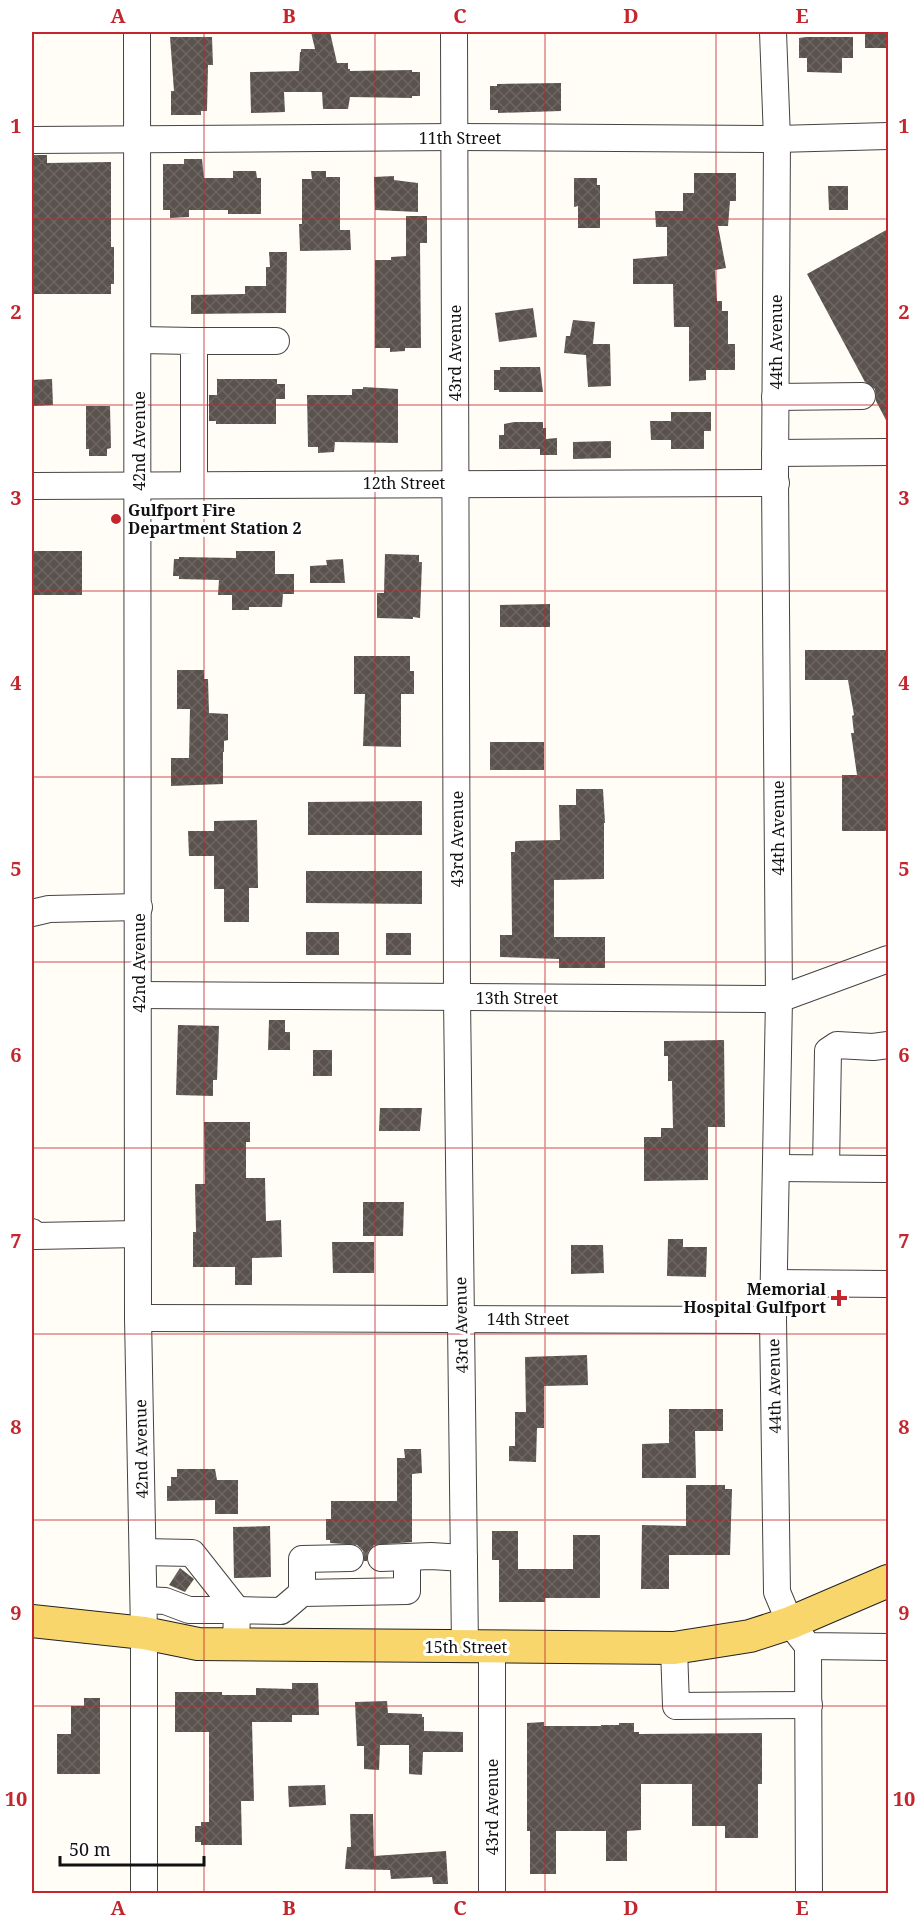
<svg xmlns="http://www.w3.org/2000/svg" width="920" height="1925" viewBox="0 0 920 1925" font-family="'Noto Serif',serif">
  <defs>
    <pattern id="building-cross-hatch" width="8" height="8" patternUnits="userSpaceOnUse" patternTransform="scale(1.5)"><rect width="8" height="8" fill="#5a524d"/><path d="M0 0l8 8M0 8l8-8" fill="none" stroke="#6d6662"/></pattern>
  </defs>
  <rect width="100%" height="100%" fill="#fffdf5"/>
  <g fill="url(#building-cross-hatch)">
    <path d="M311,32H330L337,63H348V69H350V71L412,70V72H420V96H412V98L350,97L348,109H323L322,92H284L285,112L251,113L250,72L299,71L300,52H301V49H315Z"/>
    <rect x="865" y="32" width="23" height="16"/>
    <path d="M170,37H212L213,65H208L207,111H201V115H171V91H174Z"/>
    <path d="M806,37H853V58H842V73L807,72V58H799V38Z"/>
    <path d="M561,83V111L498,113V110H490V86H497V84Z"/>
    <path d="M32,155H47V163L111,162V247H114V284H111V294H32Z"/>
    <path d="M184,159H202L204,178H233V171H256L257,178H261V214H228V210H189V217L170,218V210H163V164H184Z"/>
    <path d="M311,171H326V177H340V230H350L351,250L300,251L299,224H302V179H312Z"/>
    <path d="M694,173H736V201H730L728,226H718L726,268L715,270L717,301H722V311H728V344H735V370H706V380L689,381V327H674L673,284H633V259L667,256V227H656L655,211H683V193H694Z"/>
    <path d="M394,176V180L418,183V212L375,210L374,177Z"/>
    <path d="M574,178H597V185H600V228H578V206L574,207Z"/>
    <path d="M828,186H848V210H829Z"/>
    <path d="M406,216H427V243H420L421,348H405V351L390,352V348H375V260H391V257L406,256Z"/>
    <path d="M888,229V424L876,401L875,389L865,382L807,274Z"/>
    <path d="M269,252H287L286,313L191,314V295L245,294V286H266V267H270Z"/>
    <path d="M533,308L537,337L499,342L495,313Z"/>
    <path d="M573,320L595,322L593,344H610L611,386L588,387L586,355L564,353L566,336H570Z"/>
    <path d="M500,367H540L543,392H499V390H494V370H500Z"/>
    <path d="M52,379L53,405L32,406V380Z"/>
    <path d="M217,379H277V384H285V399H276V424H216V421H209V395H217Z"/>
    <path d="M363,387L398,389V443L335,442L334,452L318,453V447H308L307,395H352V389H363Z"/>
    <path d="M86,406H110L111,448L107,449V456H89V449H86Z"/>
    <path d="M671,412H711V431H704V449H671V440H651L650,421H671Z"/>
    <path d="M514,422H543V428H546V439L557,438V455H540V449H499V435H504V424Z"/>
    <path d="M611,441V458L573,459V442Z"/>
    <rect x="32" y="551" width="50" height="44"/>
    <path d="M236,551H275V574H294V594H283L282,607H249V610H232V595H218L219,580L179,579V576H173L174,559H179V557L236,558Z"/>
    <path d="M385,554L419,555V562H422L420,618L413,617V619L377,618V593H384Z"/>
    <path d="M343,559L345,583H310V566L327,565L326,560Z"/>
    <path d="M550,604V627H500V605Z"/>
    <path d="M805,650H888V831H842V775H857L851,733H854L852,716L854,715L848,680H805Z"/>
    <path d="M354,656H410V671H414V694H401V747L363,746L365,694H354Z"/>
    <path d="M177,670H204V679H208L209,713L228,714V740L224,741V752H223V784L171,786V758H189L190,709H177Z"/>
    <rect x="490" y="742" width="54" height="28"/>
    <path d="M576,789H603L605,823H604V879L554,880V937H605V968H559V959L500,957V935H512L511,852H515V842L516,841L560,840L559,805H576Z"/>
    <path d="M422,801V835H308V802Z"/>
    <path d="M257,820L258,888H249V922H224V889H214V856H189L188,831H214V821Z"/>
    <path d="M306,871H422V904L306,903Z"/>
    <rect x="306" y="932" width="33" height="23"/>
    <rect x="386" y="933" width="25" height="22"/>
    <path d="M269,1020H285V1032H290V1050H268Z"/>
    <path d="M178,1025L219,1026L217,1080H213V1096L176,1095Z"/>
    <path d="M724,1040L725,1127H708V1180L644,1181V1137H661V1128H673L672,1081H668V1056H664V1041Z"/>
    <rect x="313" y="1050" width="19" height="26"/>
    <path d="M380,1108H422L420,1131H379Z"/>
    <path d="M204,1122H250V1142H246V1178H265L266,1221L281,1220L282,1257L252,1258V1285H235V1267H193V1232H196L195,1184H205Z"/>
    <path d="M363,1202H404L403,1236H363Z"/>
    <path d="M668,1239H683V1247H707L706,1277L667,1276Z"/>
    <path d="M332,1242H374V1273H333Z"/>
    <path d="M571,1245H603L604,1273L571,1274Z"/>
    <path d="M587,1355L588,1385L544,1386V1428H537L536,1462L509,1461V1446H515V1412H526L525,1357Z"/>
    <path d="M669,1409H723V1431H695L696,1478H642V1444L669,1443Z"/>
    <path d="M404,1449H421L422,1473L412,1474V1542L374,1545L368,1552L367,1561H364L363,1551L357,1545L330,1543V1540H326V1519H331V1501H397V1458H405Z"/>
    <path d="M177,1469H215L217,1480H238V1514H215V1500L167,1501V1486H171V1477H177Z"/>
    <path d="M686,1485H725V1489H732L730,1555H669V1589H641L642,1525L686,1526Z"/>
    <path d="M270,1526L271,1577L234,1578L233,1527Z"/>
    <path d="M492,1531H518V1569H573V1535H600V1598H545V1602H499V1560H492Z"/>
    <path d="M180,1568L194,1579L185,1592L169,1585Z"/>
    <path d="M292,1683H318L319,1715H292V1722H252L254,1801H241L242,1845H201V1842H195V1826H201V1822H209V1732H175V1692H222V1695H256V1688L292,1689Z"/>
    <path d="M84,1698H100V1774H57V1734H71V1706H84Z"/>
    <path d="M387,1701L388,1713L422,1714V1717H424V1731L463,1732V1752H423L422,1775L409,1774V1745H380L379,1770L364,1769V1746H357L355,1702Z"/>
    <path d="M544,1722V1726H601V1725H619V1723H634V1732H639V1734L762,1733V1784H758V1838H725V1826H692V1784H641V1830L627,1831V1861H606V1831H556V1874H530V1831H527V1723Z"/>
    <path d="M325,1785L326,1805L289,1807L288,1786Z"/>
    <path d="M350,1814H373L374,1856L446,1851L448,1884H433L432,1877L391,1879L390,1870L345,1869L347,1847H351Z"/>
  </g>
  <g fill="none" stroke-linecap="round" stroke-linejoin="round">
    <defs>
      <g id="minor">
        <path d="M137,32L138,1318L144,1633V1894"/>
        <path d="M454,32L457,998L465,1647"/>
        <path d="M773,32L777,139L775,478L779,999L773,1320L777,1592L790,1623L808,1646L888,1647"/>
        <path d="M32,140L455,137L777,139L888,136"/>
        <path d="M139,340L194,341V485"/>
        <path d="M194,341H276"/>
        <path d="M775,397L862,396"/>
        <path d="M775,453L888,452"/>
        <path d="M32,486L776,483"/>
        <path d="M32,913L49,909L139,907"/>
        <path d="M139,995L779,999L888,959"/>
        <path d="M776,1168L888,1169"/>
        <path d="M826,1168L828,1051L837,1045L873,1047L888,1045"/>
        <path d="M32,1232L35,1236L138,1234"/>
        <path d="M774,1283L888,1284"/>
        <path d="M138,1318L773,1320"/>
        <path d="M143,1552L192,1553L237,1610"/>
        <path d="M381,1558L431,1556L464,1558"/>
        <path d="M302,1593V1559L350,1558"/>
        <path d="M144,1600L165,1601L189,1610H237"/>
        <path d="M236,1644L237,1610L281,1611L302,1593L407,1591V1558"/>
        <path d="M808,1646L809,1894"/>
        <path d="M492,1648V1894"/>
        <path d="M674,1648L676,1706L809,1705"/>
      </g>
      <path id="major" d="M32,1621L144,1633L198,1644L674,1648L750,1636L790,1623L888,1581"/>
    </defs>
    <use href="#minor" stroke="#444" stroke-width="28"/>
    <use href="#major" stroke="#222" stroke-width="34"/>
    <use href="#minor" stroke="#fff" stroke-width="26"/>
    <use href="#major" stroke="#f9d66b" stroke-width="32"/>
  </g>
  <path fill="none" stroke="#c4262e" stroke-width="1.5" stroke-opacity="0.55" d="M204,32V1894M375,32V1894M545,32V1894M716,32V1894M32,219H888M32,405H888M32,591H888M32,777H888M32,962H888M32,1148H888M32,1334H888M32,1520H888M32,1706H888"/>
  <g fill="#c4262e" stroke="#fff" stroke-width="2">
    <circle cx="116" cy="519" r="6"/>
    <path d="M836 1289h6v6h6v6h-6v6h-6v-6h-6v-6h6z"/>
  </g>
  <g text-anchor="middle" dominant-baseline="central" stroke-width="6" stroke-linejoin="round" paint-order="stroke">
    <g font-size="16" fill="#111" stroke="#fff">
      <text x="460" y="138">11th Street</text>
      <text transform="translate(776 342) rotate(-90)">44th Avenue</text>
      <text transform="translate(455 353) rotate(-90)">43rd Avenue</text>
      <text transform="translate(139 441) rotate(-90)">42nd Avenue</text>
      <text x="404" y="483">12th Street</text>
      <text transform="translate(778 828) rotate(-90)">44th Avenue</text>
      <text transform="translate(457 839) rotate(-90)">43rd Avenue</text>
      <text transform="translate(139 963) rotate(-90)">42nd Avenue</text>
      <text x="517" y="998">13th Street</text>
      <text x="528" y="1319">14th Street</text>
      <text transform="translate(461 1325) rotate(-91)">43rd Avenue</text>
      <text transform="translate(774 1386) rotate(-91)">44th Avenue</text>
      <text transform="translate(141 1449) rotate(-91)">42nd Avenue</text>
      <text x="466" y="1647">15th Street</text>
      <text transform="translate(492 1807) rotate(-90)">43rd Avenue</text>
    </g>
    <g font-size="16" font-weight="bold" fill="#111" stroke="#fff" text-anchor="start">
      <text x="128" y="510">Gulfport Fire<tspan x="128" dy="18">Department Station 2</tspan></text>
      <text x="826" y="1289" text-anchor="end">Memorial<tspan x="826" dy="18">Hospital Gulfport</tspan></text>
    </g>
  </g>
  <rect width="920" height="1925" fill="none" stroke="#ffffff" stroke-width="66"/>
  <path d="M60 1856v9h144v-9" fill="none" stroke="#111111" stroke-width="3"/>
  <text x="69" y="1856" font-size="18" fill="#111111" stroke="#ffffff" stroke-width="4.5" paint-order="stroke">50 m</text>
  <rect x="33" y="33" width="854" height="1859" fill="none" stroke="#c4262e" stroke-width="2"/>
  <g font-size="20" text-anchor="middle" font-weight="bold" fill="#c4262e">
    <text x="118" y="23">A</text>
    <text x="289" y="23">B</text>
    <text x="460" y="23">C</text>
    <text x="631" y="23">D</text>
    <text x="802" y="23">E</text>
    <text x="16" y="133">1</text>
    <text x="904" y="133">1</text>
    <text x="16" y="319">2</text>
    <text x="904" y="319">2</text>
    <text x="16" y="505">3</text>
    <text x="904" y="505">3</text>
    <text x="16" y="690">4</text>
    <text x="904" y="690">4</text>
    <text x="16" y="876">5</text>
    <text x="904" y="876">5</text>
    <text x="16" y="1062">6</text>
    <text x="904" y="1062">6</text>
    <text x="16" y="1248">7</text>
    <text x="904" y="1248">7</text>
    <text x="16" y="1434">8</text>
    <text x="904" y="1434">8</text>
    <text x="16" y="1620">9</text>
    <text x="904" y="1620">9</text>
    <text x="16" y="1806">10</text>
    <text x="904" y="1806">10</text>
    <text x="118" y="1915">A</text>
    <text x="289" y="1915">B</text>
    <text x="460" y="1915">C</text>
    <text x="631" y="1915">D</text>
    <text x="802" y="1915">E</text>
  </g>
</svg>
